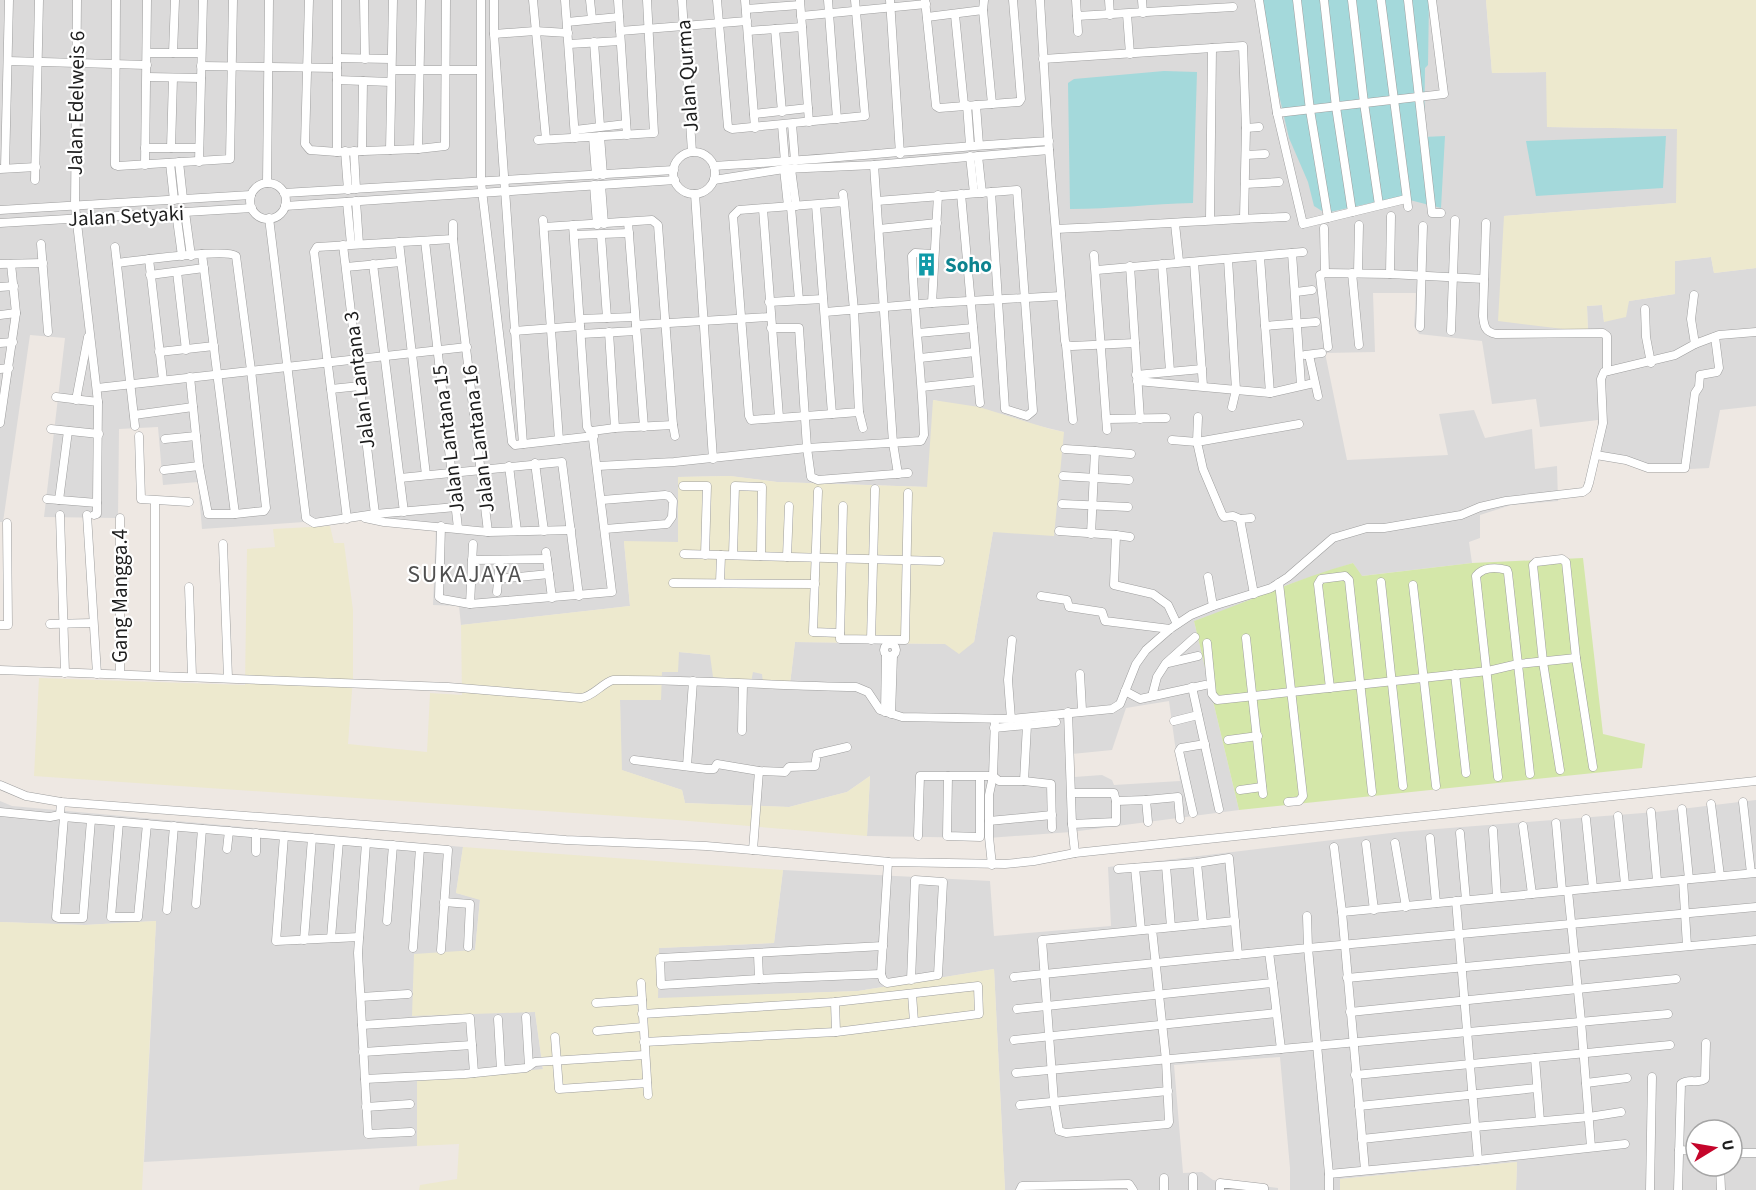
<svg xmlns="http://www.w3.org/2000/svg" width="1756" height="1190" viewBox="0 0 1756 1190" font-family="'Source Sans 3',sans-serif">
  <rect width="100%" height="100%" fill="#eee8e3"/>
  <g fill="#dbdada" fill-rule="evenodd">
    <path d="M0,0H1486L1492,73L1547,72V127L1677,129V203L1504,216L1588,332L1587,306L1602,305L1604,322L1629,301L1675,294V261L1711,257L1714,273L1756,268V406L1720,410L1709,468L1654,471L1596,456L1598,420L1540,427L1536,399L1492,404L1482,341L1419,334L1414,326L1416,293H1373L1375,352L1325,353L1347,460L1448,455L1439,414L1474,410L1485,438L1532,429L1535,469L1557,466L1558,501L1511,505L1480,515V538L1469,542L1472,563L1361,576L1353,563L1284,586L1240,605L1194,621L1239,810L1071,832L988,838L867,836L870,776L847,792L789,807L685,803L682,790L621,770L620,700L662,672L679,652L710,655L790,684L795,642L945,644L974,642L993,532L1064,432L934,400L928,487L777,482L730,476L678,477V542H624L630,606L461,625L459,606L433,605L436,526L361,518L202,529L198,482L163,485L158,427L119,429L118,518L44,517L65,338L30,335L3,522H0ZM1169,701L1180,781L1114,785L1112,780L1102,775L1074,777L1072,754L1112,750L1126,708Z"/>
    <path d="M1756,800V1190H1516L1517,1162L1340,1179V1190H1290V1168L1280,1057L1174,1065L1183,1173L1202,1172L1213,1180L1278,1188V1190H1005L994,969L858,991L658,999V948L774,943L783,870L990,881L994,936L1111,926L1108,867L1399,832L1656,812ZM1696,1130H1732V1166H1696Z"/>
    <path d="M0,801L12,806L463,847L456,893L480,899L475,951L535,1012L543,1070L417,1081V1146L144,1162L156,921L85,925L0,922Z"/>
  </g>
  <g fill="#ede9ce">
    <path d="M1486,0H1756V268L1714,273L1711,257L1675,261V294L1629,301L1626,317L1604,322L1602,305L1587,306L1588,332L1498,321L1504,216L1676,203L1677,129L1547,127L1546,72L1492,73Z"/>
    <path d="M933,400L979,407L1050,429L1064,432L1054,536L993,532L974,642L959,654L945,644L795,642L790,684L763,683L762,674L753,672L751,682L713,677L710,655L679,652L678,672H662L661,700H620L622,770L682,790L685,803L789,807L847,792L870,776L867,836L677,820L34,776L39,678L245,685L247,549L275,547L273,529L330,526L334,543H344L353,610V678L348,744L427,752L430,693L462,695L461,625L630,606L624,541L678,542V477L730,476L777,482L927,487Z"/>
    <path d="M463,847L783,870L774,943L659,948L658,998L858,991L994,969L1005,1190H419L420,1185L457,1179L459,1144L417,1146V1081L543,1069L535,1012L412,1016L414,954L475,950L480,900L456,893Z"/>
    <path d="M156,921L142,1190H0V922L85,925Z"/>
    <path d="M1517,1162L1516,1190H1340V1179Z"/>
  </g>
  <path fill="#d4e7a9" d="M1583,558L1603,734L1645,744L1642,768L1239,810L1194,621C1247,602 1299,578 1353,563L1362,576L1472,563Z"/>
  <g fill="#a4d9db">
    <path d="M1259,0H1429L1428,65L1425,68L1424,137L1445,136L1441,208L1398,197L1330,212L1322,211L1314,206L1308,182L1289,138L1258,5Z"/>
    <path d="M1164,71L1197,72L1193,203C1152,204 1111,209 1070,209L1068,83L1074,79Z"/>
    <path d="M1666,136L1663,188L1536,196L1526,141Z"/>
  </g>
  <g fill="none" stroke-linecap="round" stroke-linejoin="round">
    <defs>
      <g id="minor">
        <path d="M77,0L75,206L98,402L97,503V514L94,515"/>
        <path d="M116,0L115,165L118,166L230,159L233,0"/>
        <path d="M309,0L305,144L310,150L337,152L418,149L445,146L446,0"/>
        <path d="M337,0V152"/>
        <path d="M364,0L365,59"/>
        <path d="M481,0V182L512,442L515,445L594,436"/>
        <path d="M494,0V34L523,444"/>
        <path d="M533,0L546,139"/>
        <path d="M565,0L575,138"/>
        <path d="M590,0L592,19"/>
        <path d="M618,0L627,135"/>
        <path d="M682,0L692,152"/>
        <path d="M717,0L728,127L732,129L865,116L855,0"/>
        <path d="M745,0L755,128"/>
        <path d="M800,0L809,122"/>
        <path d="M828,0L837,119"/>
        <path d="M890,0L900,154"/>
        <path d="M925,0L936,106L939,108L1019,102L1021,99L1013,0"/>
        <path d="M1040,0L1049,150L1065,341L1066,345L1072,346L1135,343"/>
        <path d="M1076,0L1077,16L1233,7"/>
        <path d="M1109,0L1110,15"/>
        <path d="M1142,0L1143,13"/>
        <path d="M1259,0L1277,113L1444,94L1432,0"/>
        <path d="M1297,0L1310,110L1328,218"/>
        <path d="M1324,0L1336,107L1352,212"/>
        <path d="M1352,0L1364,103L1379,205"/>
        <path d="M1381,0L1408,207"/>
        <path d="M1408,0L1432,213H1441"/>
        <path d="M746,9L800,5"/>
        <path d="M983,10L992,104"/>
        <path d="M1127,14L1130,54"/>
        <path d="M955,15L964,105"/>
        <path d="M801,16L926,4"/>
        <path d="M1077,16L1078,32"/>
        <path d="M927,17L983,10L984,0"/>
        <path d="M567,22L619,17"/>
        <path d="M775,29L782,112"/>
        <path d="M620,31L747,21"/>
        <path d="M748,31L802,27"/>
        <path d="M494,34L535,31L568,33"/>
        <path d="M594,42L600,126"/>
        <path d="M569,44L620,41"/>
        <path d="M147,53H201"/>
        <path d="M173,53L175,0"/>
        <path d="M337,58L391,59"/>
        <path d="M1043,59L1243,46L1246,128L1244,218"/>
        <path d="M8,61L147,65"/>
        <path d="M201,66L337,68"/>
        <path d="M392,70H480"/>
        <path d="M147,77L201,78"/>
        <path d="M337,80L391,82"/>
        <path d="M967,105L970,145"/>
        <path d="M976,105L979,145"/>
        <path d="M1277,113L1303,224L1406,199"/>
        <path d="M754,114L808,108"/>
        <path d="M792,124L795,161"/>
        <path d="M782,125L785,162"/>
        <path d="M1246,128L1259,127"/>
        <path d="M575,130L626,124"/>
        <path d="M600,136L603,175"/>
        <path d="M593,137L596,175"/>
        <path d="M538,140L654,133L647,0"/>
        <path d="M145,148H199"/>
        <path d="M171,148L173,78"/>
        <path d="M418,149L421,0"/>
        <path d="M390,150L393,0"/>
        <path d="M345,151L348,190"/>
        <path d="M354,151L356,189"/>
        <path d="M362,151L363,81"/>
        <circle cx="694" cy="173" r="21"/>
        <path d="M1246,155L1265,154"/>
        <path d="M970,156L974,193"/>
        <path d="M978,156L982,193"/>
        <path d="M179,162L183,199"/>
        <path d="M199,162L203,0"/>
        <path d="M170,163L174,200"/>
        <path d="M145,165L147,0"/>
        <path d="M874,165L893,443L898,474"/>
        <path d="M714,166C826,160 937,147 1049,141"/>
        <path d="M5,168L9,0"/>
        <path d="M0,169L36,167"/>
        <path d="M784,169L788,206"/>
        <path d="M791,169L796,206"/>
        <path d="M35,180L39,0"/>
        <path d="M714,180L784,169L874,165L1049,150"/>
        <path d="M267,183L269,0"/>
        <circle cx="268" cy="201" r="18"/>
        <path d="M1245,184L1279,182"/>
        <path d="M594,185L597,225"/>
        <path d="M601,185L604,224"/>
        <path d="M284,193L674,170"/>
        <path d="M695,194L713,459"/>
        <path d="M843,194L844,202L854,310L859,412L751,420L749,416L733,216L739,210L844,202"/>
        <path d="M961,194L980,403"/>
        <path d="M938,195L932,303L1061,296"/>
        <path d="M356,201L359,244"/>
        <path d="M877,201L1017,190L1033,411L1027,416L1005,409L991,192"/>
        <path d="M347,202L351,244"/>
        <path d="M816,205L832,414"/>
        <path d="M285,206L675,180"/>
        <path d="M791,207L799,300"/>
        <path d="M763,209L779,417"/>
        <path d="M0,210L251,195"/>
        <path d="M176,212L182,256"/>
        <path d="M185,212L191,256"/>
        <path d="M269,218L306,518L314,523L375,514L456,507"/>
        <path d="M1210,219L1212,48"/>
        <path d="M543,220L559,440"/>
        <path d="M628,222L644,427"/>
        <path d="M0,223L252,208"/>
        <path d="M1486,223L1483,316C1484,326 1485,332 1496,334L1603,333L1607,336V371"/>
        <path d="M453,224V239"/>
        <path d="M1175,224L1179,261"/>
        <path d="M573,225L587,427L590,431H592"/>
        <path d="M544,227L652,220L658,225L673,425L615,428L592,431"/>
        <path d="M1324,228L1325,273"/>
        <path d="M879,229L937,223"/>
        <path d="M1056,229C1132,226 1209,220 1286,217"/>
        <path d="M574,235L629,233"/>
        <path d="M601,235L607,318"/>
        <path d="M425,241L458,528"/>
        <path d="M399,242L426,475"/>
        <path d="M41,244L48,332"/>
        <path d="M343,245L375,514"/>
        <path d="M115,247L135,426"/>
        <path d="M1292,253L1301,385"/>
        <path d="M202,254L235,514"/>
        <path d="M1094,255L1107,430"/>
        <path d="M1260,257L1270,393"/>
        <path d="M149,259L163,380"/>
        <path d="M1228,259L1236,390L1232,407"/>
        <path d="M1194,262L1203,386"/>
        <path d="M117,263C135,261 226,248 236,256L251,370L266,508L264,511L235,514H208L199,466L190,377"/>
        <path d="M0,264L43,263"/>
        <path d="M373,264L404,512"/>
        <path d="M1162,264L1170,371"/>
        <path d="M1130,266L1140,419"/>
        <path d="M346,267L401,262"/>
        <path d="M1097,270L1303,252"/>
        <path d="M177,272L186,350"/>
        <path d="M1352,273L1359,345"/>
        <path d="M1358,273L1359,225"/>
        <path d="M1390,274L1391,216"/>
        <path d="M150,275L204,268"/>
        <path d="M0,287L14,286"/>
        <path d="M1296,292L1312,290"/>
        <path d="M1694,295L1691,319L1695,344"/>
        <path d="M769,302L823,299"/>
        <path d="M1645,309L1646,337L1651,363"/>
        <path d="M825,312L932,303"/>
        <path d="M0,315L16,313"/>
        <path d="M580,319L634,317"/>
        <path d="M636,325L770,317"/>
        <path d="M1265,326L1316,322"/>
        <path d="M1420,327L1423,226"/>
        <path d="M771,328H799L807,448L811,477L818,480L908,473"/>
        <path d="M514,331L580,326"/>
        <path d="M1451,331L1455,220"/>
        <path d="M609,332L615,428"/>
        <path d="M918,333L973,328"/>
        <path d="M581,334L636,331"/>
        <path d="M0,343L13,342"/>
        <path d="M1066,345L1073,420"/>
        <path d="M1328,347L1320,275L1325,273L1390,274L1484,279"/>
        <path d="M159,352L214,346"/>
        <path d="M1305,355L1322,353"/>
        <path d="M1309,355L1318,396"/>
        <path d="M920,358L975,352"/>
        <path d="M0,369L9,368"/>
        <path d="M1136,375L1202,369"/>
        <path d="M1137,381L1270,393L1314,383"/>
        <path d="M922,387L977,381"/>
        <path d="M97,388L467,347"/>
        <path d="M331,389L360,386"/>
        <path d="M56,397L98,402"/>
        <path d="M76,400L88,337"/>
        <path d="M859,412L863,428"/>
        <path d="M134,415L193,407"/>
        <path d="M1107,419L1166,418"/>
        <path d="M0,423L16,313L11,264"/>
        <path d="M673,425L675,436"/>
        <path d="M51,429L99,434"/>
        <path d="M139,436L141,499L189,502"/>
        <path d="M165,439L196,436"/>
        <path d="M1172,440L1197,442L1198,417"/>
        <path d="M1065,449L1095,451L1091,534"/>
        <path d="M1095,451L1131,454"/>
        <path d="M1596,455L1626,460L1648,468H1685L1695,393L1699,387L1700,375L1717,372L1719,368L1715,337"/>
        <path d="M535,463L544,531"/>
        <path d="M509,466L517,531"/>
        <path d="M598,466L674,462L807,448L921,441L924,435C922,375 914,316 912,256L915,253L934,254"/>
        <path d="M164,470L199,466"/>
        <path d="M1063,476L1129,480"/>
        <path d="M400,478L562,462L579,596"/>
        <path d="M683,486H707L705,555"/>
        <path d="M818,491L813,632L840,633"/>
        <path d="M47,499L97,503"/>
        <path d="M59,500L68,431"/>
        <path d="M602,500L665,495L669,496L673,501L672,517L667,524L605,529"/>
        <path d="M1062,504L1128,507"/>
        <path d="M843,506L840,639L905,640L908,493"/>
        <path d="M60,515L65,673"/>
        <path d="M87,515L97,674"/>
        <path d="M120,518V674"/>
        <path d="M365,518L384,522L488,532L571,530"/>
        <path d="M347,519L314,252L317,247L453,239L488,532"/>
        <path d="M1240,519L1251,518"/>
        <path d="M441,526L439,597L442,599L470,604L612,592L592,431"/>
        <path d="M1059,531L1116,535"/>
        <path d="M1130,537L1116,535L1114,585L1153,594L1168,605L1177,624"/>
        <path d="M223,544L228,678"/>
        <path d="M546,552L552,598"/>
        <path d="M684,554L940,561"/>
        <path d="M733,555L735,486L762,487L761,556"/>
        <path d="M787,557L789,506"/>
        <path d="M472,560L547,559"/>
        <path d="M1208,577L1213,606"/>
        <path d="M497,579L549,574"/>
        <path d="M1381,582L1403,786"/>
        <path d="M673,583L815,584"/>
        <path d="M720,583L721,555"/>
        <path d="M1279,583L1303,796L1299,801L1288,802"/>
        <path d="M1413,585L1436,786"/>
        <path d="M189,587L192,676"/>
        <path d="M497,592L500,560"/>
        <path d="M1254,594L1240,519L1233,516L1224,517L1222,514L1203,469L1197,442L1299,424"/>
        <path d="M1041,596L1067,600L1069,607L1102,612L1105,621L1170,629"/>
        <path d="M470,604L473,544"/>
        <path d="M50,624L93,623"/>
        <path d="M0,625H8L7,523"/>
        <path d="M1246,638L1263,794"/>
        <path d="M871,640L875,489"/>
        <path d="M1207,643L1212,694L1217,700L1488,671L1518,664L1576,658"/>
        <circle cx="890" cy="650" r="6"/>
        <path d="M1168,663L1198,656"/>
        <path d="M0,670L448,687L581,698C594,696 601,684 613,680C694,679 775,686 856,687L868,692L880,710L902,717L1011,719L1112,709L1120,704L1136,664L1146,650L1170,629L1191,615L1213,606L1271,588L1288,577L1333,538L1367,528H1384L1461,515L1480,507L1506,501L1583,492L1587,489L1589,483L1603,423L1601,379L1604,372L1675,355L1695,344L1719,335L1756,332"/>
        <path d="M1080,674L1082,710"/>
        <path d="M1455,674L1466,773"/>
        <path d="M155,675V501"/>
        <path d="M1192,687L1219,809"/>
        <path d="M1330,688L1318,584L1321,579L1345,576L1349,580L1372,792"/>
        <path d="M1125,691L1140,699L1205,685"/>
        <path d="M1152,696L1157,677L1166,663L1195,637"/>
        <path d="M885,712L886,655"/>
        <path d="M1068,712L1072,824L1116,822V801L1114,793H1071"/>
        <path d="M891,714L893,655"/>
        <path d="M1011,719L1008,680L1012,640"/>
        <path d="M1174,721L1198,715"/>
        <path d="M994,728L1027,725L1026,721"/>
        <path d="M742,731L743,684"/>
        <path d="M1228,740L1258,736"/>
        <path d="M634,760L707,769H714L717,764L759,771L785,772L789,767L815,766L817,754L847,747"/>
        <path d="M687,766L693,681"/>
        <path d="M1560,770L1543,662L1533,565L1536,562L1562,559L1566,562L1576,658L1593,767"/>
        <path d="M948,776H993L999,781H1024L1027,725L1056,722"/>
        <path d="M1498,777L1476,576C1483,567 1496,567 1507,570L1508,573L1530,774"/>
        <path d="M1024,781L1051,784L1052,828"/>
        <path d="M0,785L26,796L61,802L566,840L706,846L890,862L1005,864L1034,861L1075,853L1756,781"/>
        <path d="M1240,790L1262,787"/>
        <path d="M1146,800L1178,797L1180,819"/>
        <path d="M1116,801L1146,800L1148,822"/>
        <path d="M61,802L60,815L64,817L448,850L441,950"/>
        <path d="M1743,802L1751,873"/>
        <path d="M1711,804L1720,876"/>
        <path d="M1682,809L1689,879"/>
        <path d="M0,812L50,817L60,815"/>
        <path d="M1651,812L1657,881"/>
        <path d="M1193,813L1179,751L1181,748L1205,744"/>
        <path d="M1618,816L1625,884"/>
        <path d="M64,817L56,917L58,918H83L91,820"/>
        <path d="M1586,819L1593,888"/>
        <path d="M989,821L1052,815"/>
        <path d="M119,822L111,917H138L147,824"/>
        <path d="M1556,823L1562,890"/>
        <path d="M1072,824L1075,853"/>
        <path d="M1523,826L1532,894"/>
        <path d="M1493,830L1497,897"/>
        <path d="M1460,833L1466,900"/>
        <path d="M284,836L276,941L359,937"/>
        <path d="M918,836L920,776H948L947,836L980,837V777"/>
        <path d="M1430,838L1436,903"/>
        <path d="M366,843L358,953L368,1134L411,1132"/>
        <path d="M1395,843L1406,907"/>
        <path d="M1366,844L1374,910"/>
        <path d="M1334,847L1342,912L1365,1170"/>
        <path d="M227,849L229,831"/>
        <path d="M753,850L759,771"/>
        <path d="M256,852V833"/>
        <path d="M888,862L881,974L883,980L887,983L938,975L943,882L915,880L911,980"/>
        <path d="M1197,863L1203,924"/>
        <path d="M992,865L989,837V795L993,776L995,719"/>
        <path d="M1166,866L1171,927"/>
        <path d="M1135,868L1141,930"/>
        <path d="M1118,869L1197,863L1229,858L1238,955"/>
        <path d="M1683,880L1687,946"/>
        <path d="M1568,891L1581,1021L1591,1147"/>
        <path d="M1456,901L1478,1160"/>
        <path d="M444,902L470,904L468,947"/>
        <path d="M196,904L202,829"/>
        <path d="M167,910L174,826"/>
        <path d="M1342,912L1756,873"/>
        <path d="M387,921L393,845"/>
        <path d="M1152,929L1166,1060L1169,1122L1168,1124L1066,1133L1059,1131L1054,1102L1042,940L1235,921"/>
        <path d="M331,938L339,841"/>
        <path d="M304,940L312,838"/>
        <path d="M413,948L420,848"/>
        <path d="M758,954L759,979L881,974"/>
        <path d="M1014,977L1308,948L1307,916"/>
        <path d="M1347,978L1756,940"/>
        <path d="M759,979L661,985L660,958L883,946"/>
        <path d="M641,983L648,1095"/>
        <path d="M1273,983L1281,1049"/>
        <path d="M912,994L914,1022"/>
        <path d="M361,997L408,994"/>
        <path d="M835,1002L836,1032"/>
        <path d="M596,1003L642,1000"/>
        <path d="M1017,1009L1273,983L1269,952"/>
        <path d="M1350,1012L1676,979"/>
        <path d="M642,1014L835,1002L978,986L979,1014L836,1032L644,1042"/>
        <path d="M526,1017L529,1066"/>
        <path d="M498,1019L501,1070"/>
        <path d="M362,1025L470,1018L474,1073"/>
        <path d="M597,1031L643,1027"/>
        <path d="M555,1037L559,1089L647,1083"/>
        <path d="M1014,1040L1276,1013"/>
        <path d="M363,1052L472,1045"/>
        <path d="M1535,1058L1540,1121"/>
        <path d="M1016,1073L1668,1014"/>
        <path d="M1355,1075L1670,1045"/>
        <path d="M365,1079L465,1074L526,1068L535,1062L645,1055"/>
        <path d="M1586,1083L1627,1078"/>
        <path d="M1020,1105L1168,1091"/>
        <path d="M1359,1106L1537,1088"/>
        <path d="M366,1107L410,1104"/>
        <path d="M1362,1139L1474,1127L1589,1117L1621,1112"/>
        <path d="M1679,1150L1696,1151"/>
        <path d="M1732,1153H1756"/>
        <path d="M1720,1166L1721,1190"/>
        <path d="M1329,1174L1478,1160L1625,1144"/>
        <path d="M1193,1177V1190"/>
        <path d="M1164,1178V1190"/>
        <path d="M1020,1190L1022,1186L1129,1184L1133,1190"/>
        <path d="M1220,1190V1183L1264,1188V1190"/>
        <path d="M1329,1190V1174L1308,948L1756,907"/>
        <path d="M1650,1190L1652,1077"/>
        <path d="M1678,1190L1681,1084C1688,1078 1698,1084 1705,1079L1706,1043"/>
      </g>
    </defs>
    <use href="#minor" stroke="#9e9e9e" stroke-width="9"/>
    <use href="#minor" stroke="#fff" stroke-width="8"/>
  </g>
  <defs>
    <symbol id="building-bare" viewBox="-9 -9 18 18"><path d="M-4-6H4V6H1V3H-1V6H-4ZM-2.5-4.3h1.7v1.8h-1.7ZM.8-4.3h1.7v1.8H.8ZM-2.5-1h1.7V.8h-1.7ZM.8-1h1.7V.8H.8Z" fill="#0f9aa8" stroke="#fff" stroke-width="2.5" paint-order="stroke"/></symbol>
  </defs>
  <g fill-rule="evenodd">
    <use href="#building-bare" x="910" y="248" width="33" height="33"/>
  </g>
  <g text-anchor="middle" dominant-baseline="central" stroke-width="4.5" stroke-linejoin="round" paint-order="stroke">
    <g font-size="21" fill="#1d1d1d" stroke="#fff">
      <text transform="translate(687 76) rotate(-94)">Jalan Qurma</text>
      <text transform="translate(76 103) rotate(-89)">Jalan Edelweis 6</text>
      <text transform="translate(126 216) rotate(-3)">Jalan Setyaki</text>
      <text transform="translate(359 380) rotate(-97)">Jalan Lantana 3</text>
      <text transform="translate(448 439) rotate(-97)">Jalan Lantana 15</text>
      <text transform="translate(478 439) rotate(-97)">Jalan Lantana 16</text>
      <text transform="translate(120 596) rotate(-90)">Gang Mangga.4</text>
    </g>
    <g font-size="21" font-weight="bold" fill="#0d838f" stroke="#fff" text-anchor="start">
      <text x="945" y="265">Soho</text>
    </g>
    <g font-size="24" letter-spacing="1.5" fill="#505050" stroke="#fff">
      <text x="465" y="574">SUKAJAYA</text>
    </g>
  </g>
  <g transform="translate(1714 1148) rotate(79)"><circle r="28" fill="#ffffff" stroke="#a5a5a5" stroke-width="1.5"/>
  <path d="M0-4.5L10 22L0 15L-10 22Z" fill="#c5052b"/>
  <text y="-9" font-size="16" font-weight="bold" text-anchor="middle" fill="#1d1d1d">U</text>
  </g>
</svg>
